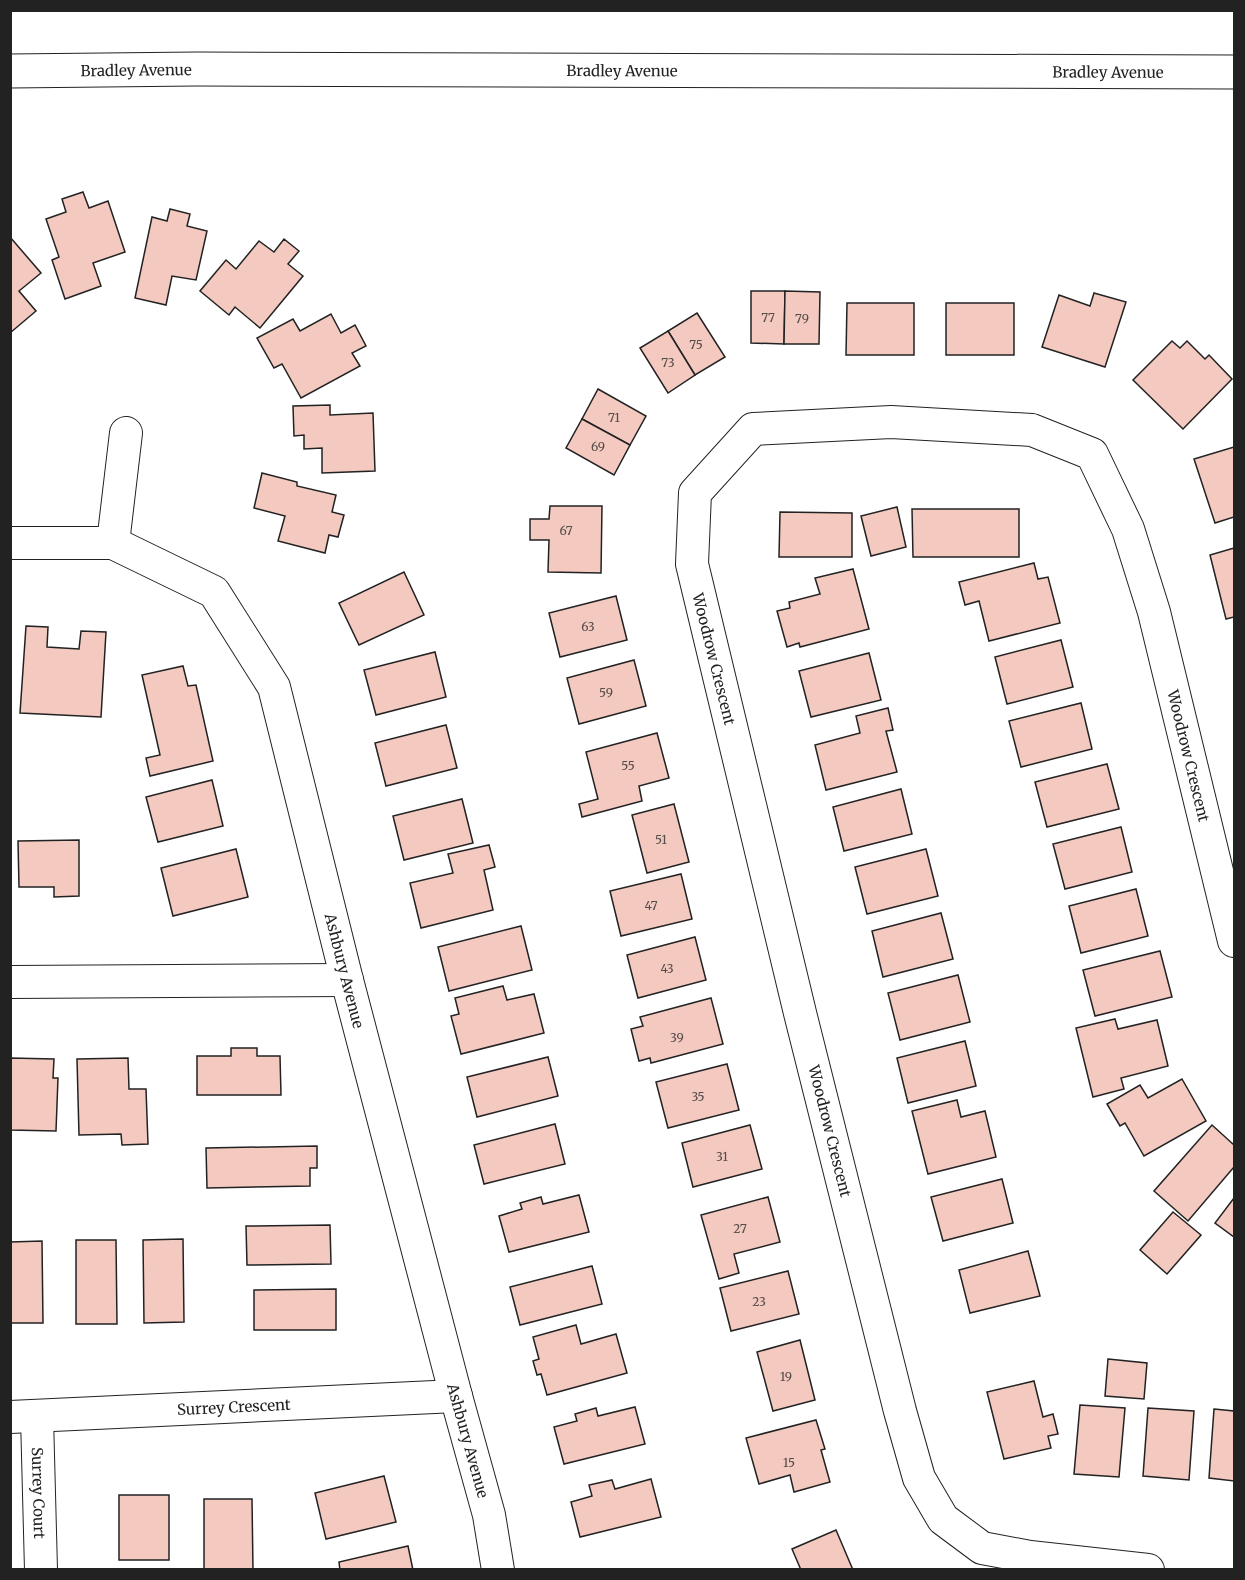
<svg xmlns="http://www.w3.org/2000/svg" width="1245" height="1580" viewBox="0 0 1245 1580" font-family="Merriweather,serif">
  <rect width="100%" height="100%" fill="#fff"/>
  <g fill="#f3c9c0" stroke="#222" stroke-width="1.5">
    <path d="M83,192L89,208L108,201L125,252L93,263L101,286L65,299L52,260L59,257L46,219L66,212L62,199Z"/>
    <path d="M170,209L190,214L187,226L207,231L196,280L172,276L166,305L135,298L152,217L167,221Z"/>
    <path d="M10,237L41,273L19,291L36,311L10,333Z"/>
    <path d="M284,239L299,251L288,264L303,276L260,328L235,307L229,315L200,291L226,260L236,269L259,241L274,252Z"/>
    <path d="M751,291H785L784,344L751,343Z"/>
    <path d="M785,291L820,292L819,344H784Z"/>
    <path d="M1094,293L1126,302L1105,367L1042,347L1059,295L1090,306Z"/>
    <path d="M847,303H914V355H846Z"/>
    <rect x="946" y="303" width="68" height="52"/>
    <path d="M697,313L725,357L695,375L668,331Z"/>
    <path d="M331,314L341,333L355,325L366,346L352,353L360,366L301,398L282,364L274,368L257,338L293,319L300,331Z"/>
    <path d="M668,331L695,375L668,393L640,348Z"/>
    <path d="M1172,341L1180,348L1187,341L1205,359L1209,355L1232,379L1183,429L1133,380Z"/>
    <path d="M598,389L646,416L630,445L582,419Z"/>
    <path d="M330,405V415L373,413L375,471L322,473V448L304,449V435L294,436L293,406Z"/>
    <path d="M582,419L630,445L614,475L566,448Z"/>
    <path d="M1234,447V517L1215,523L1194,459Z"/>
    <path d="M262,473L297,482V486L336,495L332,512L344,515L338,537L329,535L325,553L278,541L285,516L254,508Z"/>
    <path d="M550,506H602L601,573L548,572L549,540H530V519H549Z"/>
    <path d="M897,507L906,547L871,556L861,516Z"/>
    <path d="M912,509H1019V557H913Z"/>
    <path d="M780,512L852,513V557H779Z"/>
    <path d="M1234,548V617L1226,619L1210,555Z"/>
    <path d="M1034,563L1038,579L1048,577L1060,623L989,641L979,601L965,605L959,582Z"/>
    <path d="M853,569L869,629L800,647L799,643L787,647L777,611L790,608L789,602L820,594L815,578Z"/>
    <path d="M404,572L424,615L359,645L339,603Z"/>
    <path d="M616,596L627,640L560,657L549,613Z"/>
    <path d="M26,626L48,627L47,647L79,649L81,631L106,632L101,717L20,713Z"/>
    <path d="M1061,640L1073,687L1007,704L995,657Z"/>
    <path d="M435,652L446,697L376,715L364,670Z"/>
    <path d="M869,653L881,700L811,717L799,671Z"/>
    <path d="M634,660L646,706L579,724L567,678Z"/>
    <path d="M183,666L188,686L196,685L213,761L150,776L146,758L160,755L142,675Z"/>
    <path d="M1081,703L1092,749L1021,767L1009,721Z"/>
    <path d="M888,708L893,730L886,731L897,772L826,790L815,745L860,733L856,716Z"/>
    <path d="M446,725L457,768L386,786L375,743Z"/>
    <path d="M657,733L669,778L639,786L642,801L582,817L579,804L598,799L586,752Z"/>
    <path d="M1107,764L1119,809L1047,827L1035,782Z"/>
    <path d="M212,780L223,826L158,842L146,797Z"/>
    <path d="M901,789L912,834L844,851L833,807Z"/>
    <path d="M462,799L473,843L404,860L393,816Z"/>
    <path d="M674,804L689,862L647,873L632,815Z"/>
    <path d="M1121,827L1132,872L1065,889L1053,844Z"/>
    <path d="M79,840V896L54,897V887H19L18,841Z"/>
    <path d="M489,845L495,867L484,870L493,910L421,928L410,883L453,873L448,854Z"/>
    <path d="M236,849L248,897L173,916L161,868Z"/>
    <path d="M926,849L938,896L867,914L855,867Z"/>
    <path d="M681,874L692,919L621,936L610,891Z"/>
    <path d="M1136,889L1148,936L1081,953L1069,906Z"/>
    <path d="M941,913L953,959L883,977L872,931Z"/>
    <path d="M521,926L532,970L449,991L438,947Z"/>
    <path d="M695,937L706,980L638,998L627,955Z"/>
    <path d="M1160,951L1172,997L1095,1016L1083,970Z"/>
    <path d="M958,975L970,1022L900,1040L888,993Z"/>
    <path d="M503,986L507,1000L534,994L544,1033L461,1054L451,1016L459,1014L455,998Z"/>
    <path d="M711,998L723,1044L651,1063L650,1058L639,1061L631,1029L643,1026L640,1017Z"/>
    <path d="M1115,1019L1118,1029L1157,1020L1168,1066L1121,1078L1124,1089L1093,1097L1076,1028Z"/>
    <path d="M965,1041L976,1086L908,1103L897,1058Z"/>
    <path d="M231,1048H257V1056H280L281,1095H197V1056H231Z"/>
    <path d="M548,1057L558,1096L477,1117L467,1077Z"/>
    <path d="M10,1058L54,1059L53,1078H58L56,1131L10,1130Z"/>
    <path d="M128,1058L129,1089H146L148,1144L122,1145L121,1134L79,1135L77,1059Z"/>
    <path d="M727,1064L739,1110L668,1128L656,1082Z"/>
    <path d="M1182,1079L1206,1121L1144,1156L1125,1123L1120,1126L1107,1104L1140,1085L1148,1098Z"/>
    <path d="M957,1100L961,1117L985,1111L996,1157L928,1174L912,1111Z"/>
    <path d="M555,1124L565,1164L484,1184L474,1145Z"/>
    <path d="M750,1125L762,1169L693,1187L682,1143Z"/>
    <path d="M1212,1125L1234,1145V1167L1188,1221L1154,1191Z"/>
    <path d="M317,1146V1168H310V1186L207,1188L206,1148Z"/>
    <path d="M1002,1179L1013,1223L943,1241L931,1197Z"/>
    <path d="M579,1195L589,1232L509,1252L499,1216L522,1209L520,1203L541,1197L543,1204Z"/>
    <path d="M768,1197L780,1242L734,1254L739,1273L719,1279L701,1215Z"/>
    <path d="M1234,1198V1237L1215,1223Z"/>
    <path d="M1173,1212L1201,1235L1167,1274L1140,1250Z"/>
    <path d="M330,1225L331,1264L247,1265L246,1226Z"/>
    <path d="M183,1239L184,1322L144,1323L143,1240Z"/>
    <path d="M76,1240H116L117,1324H76Z"/>
    <path d="M42,1241L43,1323H10V1242Z"/>
    <path d="M1028,1251L1040,1296L970,1313L959,1270Z"/>
    <path d="M592,1266L602,1304L520,1325L510,1287Z"/>
    <path d="M788,1271L799,1314L731,1331L720,1288Z"/>
    <path d="M336,1289V1330H254V1290Z"/>
    <path d="M576,1325L581,1344L616,1334L627,1373L547,1395L541,1374L537,1375L533,1361L539,1359L533,1337Z"/>
    <path d="M800,1340L815,1400L773,1411L757,1352Z"/>
    <path d="M1108,1359L1147,1363L1144,1399L1105,1396Z"/>
    <path d="M1034,1381L1043,1417L1053,1414L1058,1434L1048,1436L1051,1448L1004,1459L987,1392Z"/>
    <path d="M1080,1405L1125,1408L1119,1477L1074,1474Z"/>
    <path d="M635,1407L645,1444L564,1464L554,1427L577,1421L575,1414L596,1408L598,1416Z"/>
    <path d="M1148,1408L1194,1411L1189,1480L1143,1476Z"/>
    <path d="M1214,1409L1234,1411V1481L1209,1478Z"/>
    <path d="M816,1420L825,1449L821,1450L830,1482L794,1492L790,1475L759,1484L746,1438Z"/>
    <path d="M384,1476L396,1522L326,1539L315,1493Z"/>
    <path d="M651,1479L661,1517L580,1537L571,1502L592,1496L589,1485L612,1480L615,1489Z"/>
    <rect x="119" y="1495" width="50" height="65"/>
    <path d="M204,1499H252L253,1570H204Z"/>
    <path d="M836,1530L853,1570H801L792,1549Z"/>
    <path d="M408,1546L413,1570H340L339,1562Z"/>
  </g>
  <g fill="none" stroke-linecap="round" stroke-linejoin="round">
    <defs>
      <g id="street">
        <path id="s1" d="M10,543H113L214,592L274,687L347,980L456,1396L489,1515L498,1570"/>
        <path d="M113,543L126,433"/>
        <path d="M10,982L347,980"/>
        <path id="s2" d="M10,1417L456,1396"/>
        <path id="s3" d="M37,1417L41,1570"/>
        <path id="s4" d="M1148,1570L1030,1557L982,1548L943,1519L919,1478L900,1411L800,1013L692,564L695,493L753,429L891,422L1032,430L1092,454L1128,529L1154,612L1234,941"/>
      </g>
      <g id="secondary">
        <path id="s5" d="M10,71L197,69L1234,72"/>
      </g>
    </defs>
    <use href="#street" stroke="#222" stroke-width="34"/>
    <use href="#secondary" stroke="#222" stroke-width="35"/>
    <use href="#street" stroke="#fff" stroke-width="32"/>
    <use href="#secondary" stroke="#fff" stroke-width="33"/>
  </g>
  <g text-anchor="middle" dominant-baseline="central" stroke-width="4.5" stroke-linejoin="round" paint-order="stroke">
    <g font-size="12" fill="#564c4a">
      <text x="768" y="317">77</text>
      <text x="802" y="318">79</text>
      <text x="696" y="344">75</text>
      <text x="668" y="362">73</text>
      <text x="614" y="417">71</text>
      <text x="598" y="446">69</text>
      <text x="566" y="530">67</text>
      <text x="588" y="626">63</text>
      <text x="606" y="692">59</text>
      <text x="628" y="765">55</text>
      <text x="661" y="839">51</text>
      <text x="651" y="905">47</text>
      <text x="667" y="968">43</text>
      <text x="677" y="1037">39</text>
      <text x="698" y="1096">35</text>
      <text x="722" y="1156">31</text>
      <text x="740" y="1228">27</text>
      <text x="759" y="1301">23</text>
      <text x="786" y="1376">19</text>
      <text x="789" y="1462">15</text>
    </g>
    <g font-size="15" fill="#222" stroke="#fff">
      <text stroke="none"><textPath href="#s5" startOffset="126">Bradley Avenue</textPath></text>
      <text stroke="none"><textPath href="#s5" startOffset="612">Bradley Avenue</textPath></text>
      <text stroke="none"><textPath href="#s5" startOffset="1098">Bradley Avenue</textPath></text>
      <text transform="translate(714 659) rotate(76)">Woodrow Crescent</text>
      <text stroke="none"><textPath href="#s4" startOffset="2025">Woodrow Crescent</textPath></text>
      <text stroke="none"><textPath href="#s1" startOffset="620">Ashbury Avenue</textPath></text>
      <text transform="translate(830 1131) rotate(76)">Woodrow Crescent</text>
      <text stroke="none"><textPath href="#s2" startOffset="224">Surrey Crescent</textPath></text>
      <text stroke="none"><textPath href="#s1" startOffset="1106">Ashbury Avenue</textPath></text>
      <text stroke="none"><textPath href="#s3" startOffset="76">Surrey Court</textPath></text>
    </g>
  </g>
  <rect width="1245" height="1580" fill="none" stroke="#222222" stroke-width="24"/>
</svg>
